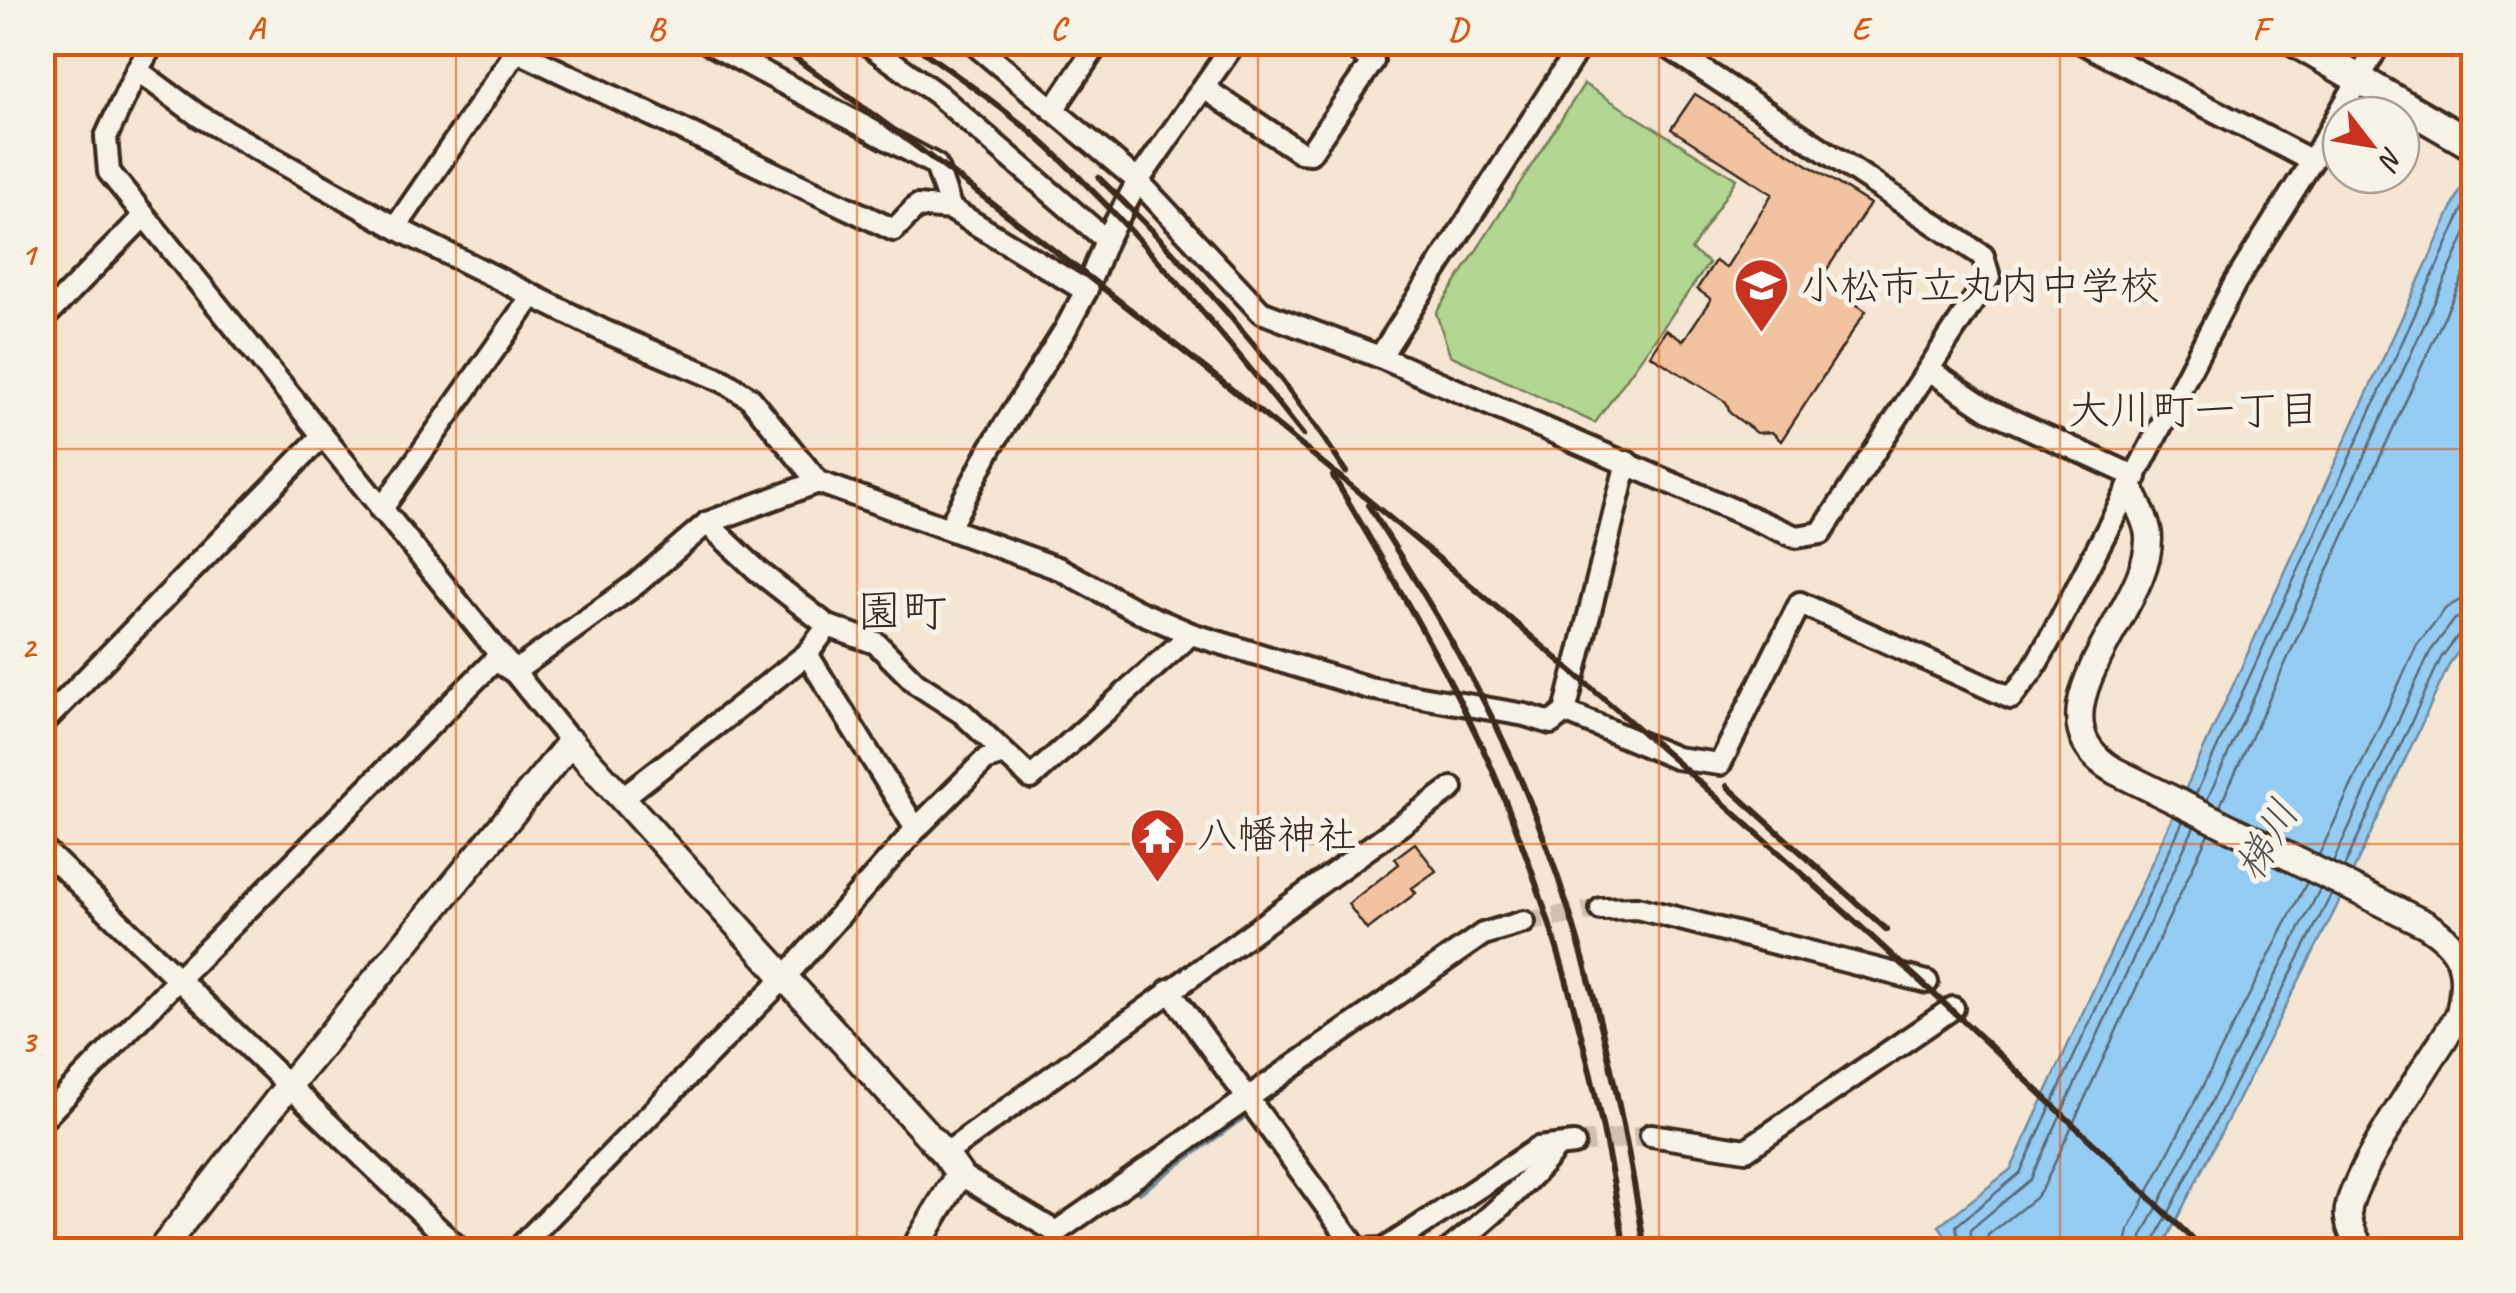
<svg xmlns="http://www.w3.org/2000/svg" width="2516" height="1293" viewBox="0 0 2516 1293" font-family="Caveat,'Klee One',sans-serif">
  <rect width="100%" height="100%" fill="#f5e5d3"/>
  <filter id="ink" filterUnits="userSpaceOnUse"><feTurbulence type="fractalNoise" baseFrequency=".01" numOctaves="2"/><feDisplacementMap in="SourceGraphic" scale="20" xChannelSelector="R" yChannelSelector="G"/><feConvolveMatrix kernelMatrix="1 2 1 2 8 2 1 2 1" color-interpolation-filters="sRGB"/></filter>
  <g filter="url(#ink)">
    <path fill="#b1d793" stroke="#768058" stroke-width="2.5" d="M1584,84L1736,179L1691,250L1709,263L1595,423L1450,355L1436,313Z"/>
    <path fill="#95ccf4" stroke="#718b9e" stroke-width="2.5" d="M2473,148V632L2450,663L2336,908L2161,1250H1939L1950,1242L1939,1226L2011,1169L2465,180Z"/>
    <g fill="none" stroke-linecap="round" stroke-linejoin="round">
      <g stroke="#5f6b74" stroke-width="2.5">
        <path d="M2196,794L2474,185"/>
        <path d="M2207,800L2474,216"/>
        <path d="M2220,806L2474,252"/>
        <path d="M2319,855L2417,645L2446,608L2460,600L2474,599"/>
        <path d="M2333,862L2430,652L2455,619L2474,614"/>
        <path d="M2344,867L2441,658L2462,630L2474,627"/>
        <path d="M1955,1250L1959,1241L1956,1226L2020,1173L2183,821"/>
        <path d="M1970,1250L1971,1229L2031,1179L2194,827"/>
        <path d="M1985,1250L1988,1235L2035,1198L2044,1186L2208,834"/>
        <path d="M2125,1250L2129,1230L2307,882"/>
        <path d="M2140,1250L2142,1237L2320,889"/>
        <path d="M2152,1250L2154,1242L2331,895"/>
      </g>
      <g stroke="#718b9e" stroke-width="6">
        <path d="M1263,1102L1372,1023"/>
        <path d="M1139,1192L1247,1114"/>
      </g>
    </g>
    <g fill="#f1c3a1" stroke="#3b2a1e" stroke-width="2.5">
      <path d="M1695,94L1870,204L1820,280L1866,311L1781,441L1772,432L1757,433L1730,413L1726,402L1650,355L1666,330L1683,341L1711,299L1697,289L1715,261L1726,268L1772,194L1671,129Z"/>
      <path d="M1415,843L1436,871L1412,888L1416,893L1367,930L1348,904L1399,864L1395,858Z"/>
    </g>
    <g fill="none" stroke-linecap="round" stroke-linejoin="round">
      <g stroke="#d0c0af" stroke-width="20" stroke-dasharray="20 10" stroke-linecap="butt">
        <path d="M1524,922L1601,909"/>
        <path d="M1574,1144L1651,1135"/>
      </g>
      <defs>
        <g id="minor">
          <path d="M154,42L137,70L106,137L109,172L571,742"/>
          <path d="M707,42L936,165L951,209L1086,291"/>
          <path d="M865,42L937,94L1106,240"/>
          <path d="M972,42L1138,181L1261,312L1380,357L1796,537L1821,533L1989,277L1983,256L1661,42"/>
          <path d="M2081,42L2312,161"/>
          <path d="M517,51L894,230L917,206L951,209"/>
          <path d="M137,70L199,116L406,233L606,332L723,381L750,398L818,482L1060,569L1137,611L1191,634L1369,688L1525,715L1551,723L1565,712L1627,462"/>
          <path d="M1204,88L1300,152L1310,153L1373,61L1345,42"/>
          <path d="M1053,110L1099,42"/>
          <path d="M396,227L522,43"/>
          <path d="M42,320L144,216"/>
          <path d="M1380,357L1582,42"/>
          <path d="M1929,370L1989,410L2136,477"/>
          <path d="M381,510L532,296"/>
          <path d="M707,523L758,571L828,626L876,643L916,683L962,713L1031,778L1191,634"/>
          <path d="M949,528L991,447L1065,330L1086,291L1106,240L1138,181L1235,42"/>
          <path d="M1565,712L1676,758L1720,764L1800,603L2011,698L2032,671L2053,634L2235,283L2312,161L2380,42"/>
          <path d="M42,724L321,437"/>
          <path d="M622,798L807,654L828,626"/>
          <path d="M916,829L985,760L1004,754"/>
          <path d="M42,848L460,1250"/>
          <path d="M1601,909L1637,908L1927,982"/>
          <path d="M1169,990L1358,1250L1385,1249L1538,1148L1574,1144"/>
          <path d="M42,1120L178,979L495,660L514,672L636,584L707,523L818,482"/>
          <path d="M1651,1135L1746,1150L1953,1008"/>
          <path d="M945,1154L1452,788"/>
          <path d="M959,1174L1056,1232L1483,934L1524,922"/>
          <path d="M517,1250L785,977L916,829L807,654"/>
          <path d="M1449,1250C1489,1219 1525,1186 1558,1146"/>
        </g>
        <g id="tertiary">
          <path d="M2130,489C2137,503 2145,517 2148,532C2158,604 2016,714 2115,771L2425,924C2465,949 2469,971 2459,1015C2437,1051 2347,1181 2348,1214C2349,1228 2355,1239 2362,1250"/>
          <path d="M161,1250L289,1085L571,742L945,1154L959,1174L914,1250"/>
        </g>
        <path id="secondary" d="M2295,42L2474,146"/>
      </defs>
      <use href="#minor" stroke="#3b2a1e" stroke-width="28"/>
      <use href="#tertiary" stroke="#3b2a1e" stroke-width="32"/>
      <use href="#secondary" stroke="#3b2a1e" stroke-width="35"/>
      <use href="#minor" stroke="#f7f3e8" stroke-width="20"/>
      <use href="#tertiary" stroke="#f7f3e8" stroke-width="25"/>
      <use href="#secondary" stroke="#f7f3e8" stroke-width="28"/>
      <g stroke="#3b2a1e" stroke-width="6">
        <path d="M773,42C1282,407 1756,814 2204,1250"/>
        <path d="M910,42C957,76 1008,110 1050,149C1143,237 1224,335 1303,435"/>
        <path d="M1099,178C1192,267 1277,363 1346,472"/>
        <path d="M1333,476C1389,571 1447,667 1492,769C1558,923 1599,1086 1625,1250"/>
        <path d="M1368,505C1420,586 1470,668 1510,755C1580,911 1619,1082 1645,1250"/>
        <path d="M1727,786L1887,930"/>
      </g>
    </g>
  </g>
  <path fill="none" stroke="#df570d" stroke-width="2.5" stroke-opacity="0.55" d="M456,42V1250M857,42V1250M1258,42V1250M1659,42V1250M2060,42V1250M42,449H2474M42,844H2474"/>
  <defs>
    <symbol id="school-pin" viewBox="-11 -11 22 30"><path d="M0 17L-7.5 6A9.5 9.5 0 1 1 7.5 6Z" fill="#c8321e" stroke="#f7f3e8"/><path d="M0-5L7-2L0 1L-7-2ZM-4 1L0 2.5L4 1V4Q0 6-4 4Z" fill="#fff"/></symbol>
    <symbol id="temple-pin" viewBox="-11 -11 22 30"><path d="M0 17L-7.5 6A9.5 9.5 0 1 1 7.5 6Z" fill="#c8321e" stroke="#f7f3e8"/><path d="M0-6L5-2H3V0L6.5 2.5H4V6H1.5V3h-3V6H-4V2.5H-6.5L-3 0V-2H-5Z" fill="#fff"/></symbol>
  </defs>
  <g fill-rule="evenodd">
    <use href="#school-pin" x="1730" y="254" width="63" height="86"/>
    <use href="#temple-pin" x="1126" y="804" width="63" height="86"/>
  </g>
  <g text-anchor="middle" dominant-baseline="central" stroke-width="10" stroke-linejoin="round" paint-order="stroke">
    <g font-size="40" fill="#3b2a1e" stroke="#f7f3e8" text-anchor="start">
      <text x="1800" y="286">小松市立丸内中学校</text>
      <text x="1197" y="835">八幡神社</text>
    </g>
    <g font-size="42" fill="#3b2a1e" stroke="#f7f3e8">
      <text x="2194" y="410">大川町一丁目</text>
    </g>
    <g font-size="42" font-style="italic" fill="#525254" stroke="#f7f3e8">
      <text transform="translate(2267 840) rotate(-60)">梯川</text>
    </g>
    <g font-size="45" fill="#3b2a1e" stroke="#f7f3e8">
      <text x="902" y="611">園町</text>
    </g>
  </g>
  <rect width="2516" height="1293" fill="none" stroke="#f7f3e8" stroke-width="110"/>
  <g transform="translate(2371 145) rotate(121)"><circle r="48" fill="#f7f3e8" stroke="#aca397" stroke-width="2.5"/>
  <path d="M0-8L18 38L0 25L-18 38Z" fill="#c8321e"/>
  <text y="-15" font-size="28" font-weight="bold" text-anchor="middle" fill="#3b2a1e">N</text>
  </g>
  <rect x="55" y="55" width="2406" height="1183" fill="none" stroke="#df570d" stroke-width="4"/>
  <g font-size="32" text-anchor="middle" font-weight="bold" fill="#df570d">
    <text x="256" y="39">A</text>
    <text x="656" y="39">B</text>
    <text x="1058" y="39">C</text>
    <text x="1458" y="39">D</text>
    <text x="1860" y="39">E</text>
    <text x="2260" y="39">F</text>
    <text x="28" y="264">1</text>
    <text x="28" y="658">2</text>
    <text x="28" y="1052">3</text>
  </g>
</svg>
